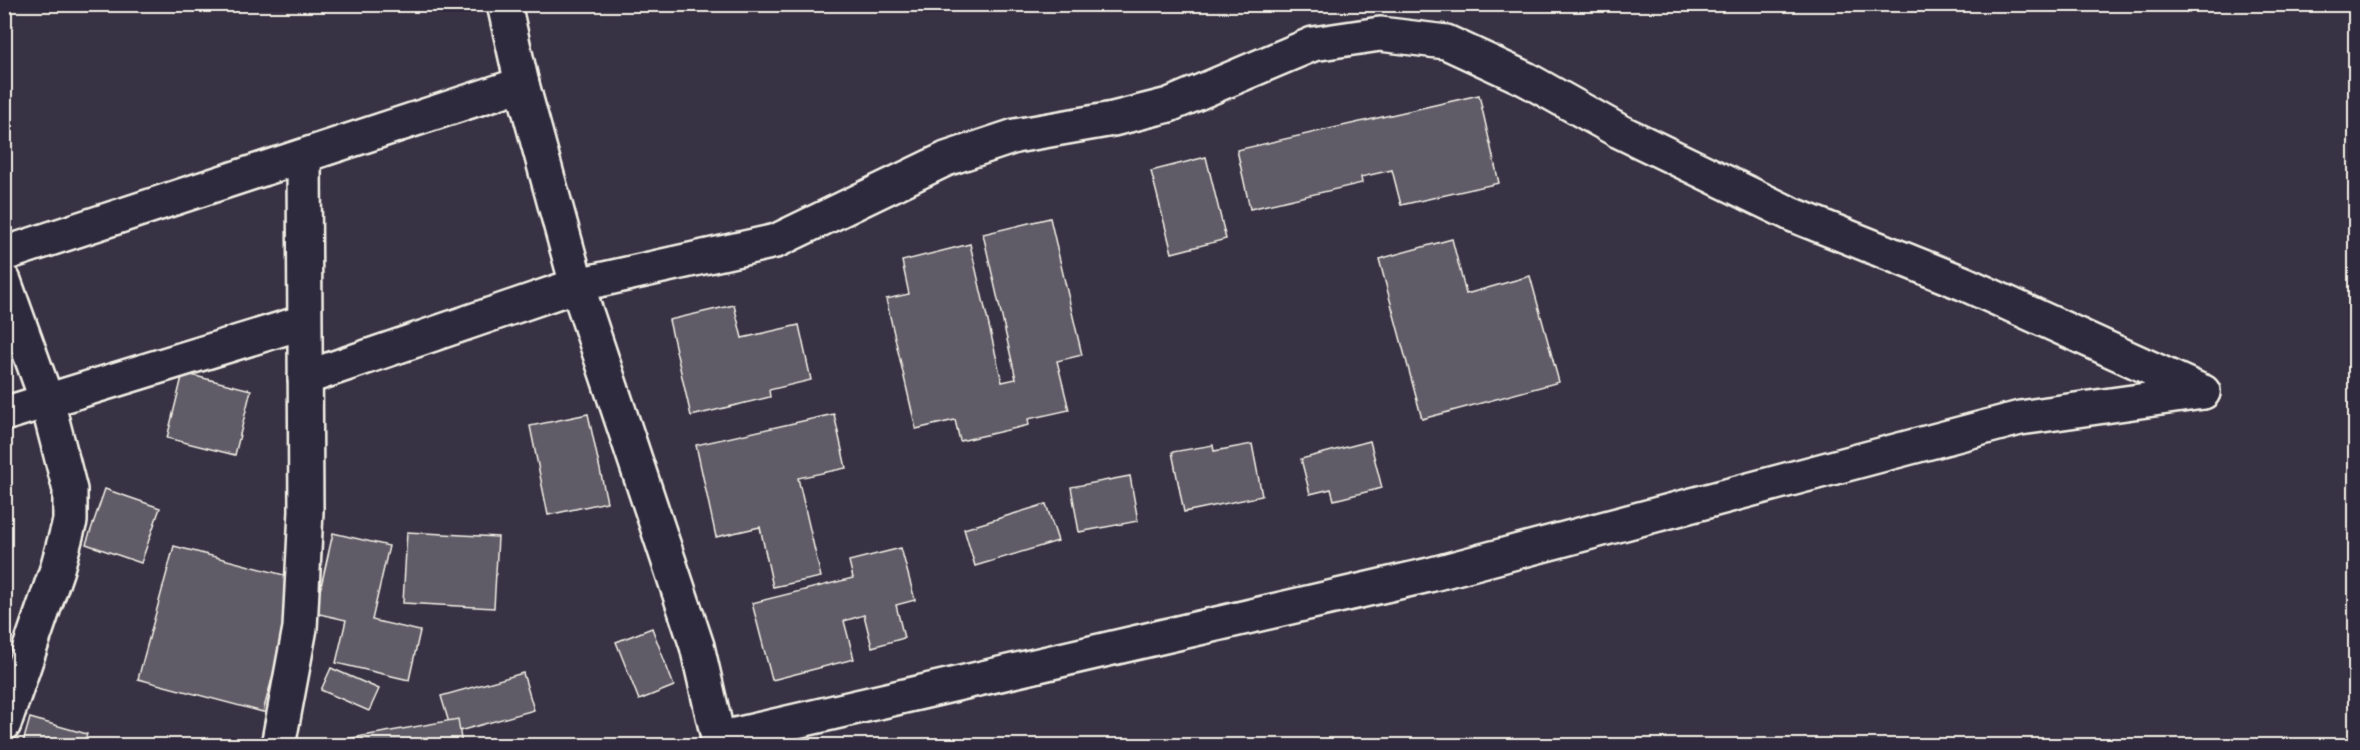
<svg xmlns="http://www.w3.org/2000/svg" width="2360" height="750" viewBox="0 0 2360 750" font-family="Delius,sans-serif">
  <rect width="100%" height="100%" fill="#373244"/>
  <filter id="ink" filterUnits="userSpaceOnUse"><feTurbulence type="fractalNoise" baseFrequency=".0167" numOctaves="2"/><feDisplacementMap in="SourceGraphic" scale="12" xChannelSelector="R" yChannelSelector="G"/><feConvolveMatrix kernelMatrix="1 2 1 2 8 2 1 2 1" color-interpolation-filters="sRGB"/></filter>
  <g filter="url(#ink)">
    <g fill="#5f5c67" stroke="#f4f1e8" stroke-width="1.5">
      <path d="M1479,95L1499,183L1401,205L1392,170L1361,177L1362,183L1250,209L1237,150Z"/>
      <path d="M1206,157L1226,239L1172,253L1151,171Z"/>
      <path d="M1050,218L1082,355L1057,361L1069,410L1028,419L1029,425L960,441L955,420L916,429L886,299L909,294L902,261L970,244L1002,382L1016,379L983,234Z"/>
      <path d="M1452,239L1466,294L1530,276L1559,382L1422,419L1379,259Z"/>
      <path d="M734,305L742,338L799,325L811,380L769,390L770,397L691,416L669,320Z"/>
      <path d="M183,373L251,390L235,455L167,438Z"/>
      <path d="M588,414L607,502L548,515L530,426Z"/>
      <path d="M834,414L846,468L798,478L821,577L773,587L760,527L716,537L696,445Z"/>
      <path d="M1370,441L1382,488L1334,500L1331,489L1310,494L1301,459Z"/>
      <path d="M1252,444L1262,496L1184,512L1172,452L1213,445L1214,451Z"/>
      <path d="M1130,476L1138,521L1079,532L1071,487Z"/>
      <path d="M105,489L160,508L141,563L86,544Z"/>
      <path d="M1046,504L1058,541L975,566L964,529Z"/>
      <path d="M407,532L498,537L494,608L403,603Z"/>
      <path d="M333,533L389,546L372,620L420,631L409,680L336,663L346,620L315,613Z"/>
      <path d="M174,546L299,579L263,712L138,679Z"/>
      <path d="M901,548L915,600L896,605L904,638L872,647L864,615L844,621L854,659L772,680L752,603L853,578L849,561Z"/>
      <path d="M652,628L674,686L639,700L616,642Z"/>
      <path d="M331,668L379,689L369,711L321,690Z"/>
      <path d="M523,673L534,710L452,733L441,696Z"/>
      <path d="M30,718L87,734L83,746H22Z"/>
      <path d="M458,719L462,746H313V745Z"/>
    </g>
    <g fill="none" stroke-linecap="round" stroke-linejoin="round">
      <defs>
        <g id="minor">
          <path d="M504,4L522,84L577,285L697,646L720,746"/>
          <path d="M4,254L522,84"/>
          <path d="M4,281L47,401L70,490V521L57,569L4,724"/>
          <path d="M305,378L577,285L776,241L946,159L1015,136L1113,119L1169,105L1313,44L1380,34L1446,42L1526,79L1619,131L1791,214L1963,283L2203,392"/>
          <path d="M4,414L304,322"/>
          <path d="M718,739L1429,575L2020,418L2203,392"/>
          <path d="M278,746L300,628L306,511L304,157"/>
        </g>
      </defs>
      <use href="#minor" stroke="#f4f1e8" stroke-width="38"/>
      <use href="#minor" stroke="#2f2a3d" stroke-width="33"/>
    </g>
  </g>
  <rect width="2360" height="750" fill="none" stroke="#2f2a3d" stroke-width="24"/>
  <rect x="12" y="12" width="2336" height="726" fill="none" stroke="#f4f1e8" stroke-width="2" filter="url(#ink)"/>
</svg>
